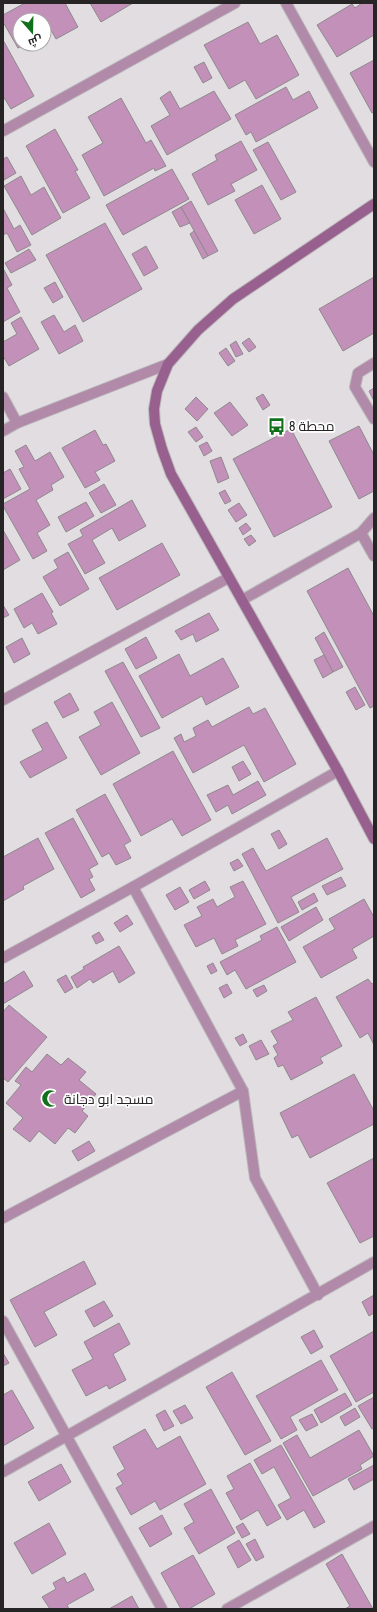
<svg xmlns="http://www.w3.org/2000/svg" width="377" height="1612" viewBox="0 0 377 1612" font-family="'Archivo Narrow',Cairo,sans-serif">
  <rect width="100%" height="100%" fill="#e1dde1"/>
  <g fill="#c390b9" stroke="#8e8a8d">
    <path d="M25,3H65L78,27L56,39L51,30L44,34V20H20V44H26L18,48L3,22V15Z"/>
    <path d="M90,3H133L101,22Z"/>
    <path d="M362,3H374V35L337,57L317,25L352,4L355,8Z"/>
    <path d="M248,22L260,44L277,35L299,75L256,99L245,80L229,89L204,45Z"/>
    <path d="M3,40L34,96L11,109L3,96Z"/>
    <path d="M374,60V112L372,113L350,73Z"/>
    <path d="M204,62L212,78L203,83L194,67Z"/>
    <path d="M286,87L293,100L309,91L318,108L256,142L251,132L246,135L235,115Z"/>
    <path d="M170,91L180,109L214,91L231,119L167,155L151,126L170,115L160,98Z"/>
    <path d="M121,98L146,143L151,140L166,166L155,171L154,168L104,196L82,155L103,143L88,117Z"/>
    <path d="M55,129L78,170L75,171L90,198L63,213L26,146Z"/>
    <path d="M241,141L257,170L231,184L235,191L208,205L192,174L217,160L215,155Z"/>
    <path d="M268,142L296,192L281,200L253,150Z"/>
    <path d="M7,157L16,173L4,180L3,159Z"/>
    <path d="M172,169L189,199L123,235L106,205Z"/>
    <path d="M21,176L31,195L44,187L61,218L32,235L4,186Z"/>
    <path d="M262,185L281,219L254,234L235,200Z"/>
    <path d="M191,201L218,251L208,256L181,207Z"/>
    <path d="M181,207L190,223L180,227L172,212Z"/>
    <path d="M3,208L14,229L20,225L31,245L17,252L7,233L3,235Z"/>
    <path d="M105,223L142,289L83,322L46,255Z"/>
    <path d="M194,231L208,256L203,259L190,234Z"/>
    <path d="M146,246L158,268L144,276L132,254Z"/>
    <path d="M29,249L36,260L11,273L5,263Z"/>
    <path d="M4,270L12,285L7,288L20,312L3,322Z"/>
    <path d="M374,277V333L343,351L319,309Z"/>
    <path d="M55,282L63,297L53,303L44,288Z"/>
    <path d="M54,315L64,332L75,325L83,341L59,354L41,322Z"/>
    <path d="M21,317L39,349L9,366L3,356V342L17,334L11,323Z"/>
    <path d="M249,338L256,347L249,352L242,343Z"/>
    <path d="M236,341L243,354L236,357L230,345Z"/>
    <path d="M226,348L235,361L228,366L219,353Z"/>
    <path d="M374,388V401L369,391Z"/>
    <path d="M263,394L270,405L263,410L256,398Z"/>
    <path d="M196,397L208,409L197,421L185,409Z"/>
    <path d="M230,402L248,425L232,436L214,413Z"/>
    <path d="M359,426L374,455V491L359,499L329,441Z"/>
    <path d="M196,427L203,437L196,442L188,432Z"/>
    <path d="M291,429L332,507L274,537L233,459Z"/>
    <path d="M95,430L103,445L106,444L115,461L95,472L100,480L85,488L62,448Z"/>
    <path d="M207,442L212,451L204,456L199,446Z"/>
    <path d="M26,445L35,461L50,452L64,477L51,485L53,490L36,500L50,525L37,533L47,551L33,559L3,506V504L30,489L19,469L24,467L15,451Z"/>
    <path d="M221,457L229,478L218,483L210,461Z"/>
    <path d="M10,469L21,489L3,499V473Z"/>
    <path d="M104,484L116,505L101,513L89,493Z"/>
    <path d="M225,490L231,501L225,504L219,493Z"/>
    <path d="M132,500L146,526L119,541L112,528L92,540L105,563L85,574L68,544L83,536L80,530Z"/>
    <path d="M86,502L94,516L66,532L58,517Z"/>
    <path d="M239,503L247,515L236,522L228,510Z"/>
    <path d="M246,523L251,529L243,535L239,528Z"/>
    <path d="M3,530L20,560L3,570Z"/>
    <path d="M251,535L256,541L249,546L244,539Z"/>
    <path d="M162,543L180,575L117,610L99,578Z"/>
    <path d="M68,552L89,589L60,606L43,577L58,568L54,560Z"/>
    <path d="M348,568L374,616V706L370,708L307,591Z"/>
    <path d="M42,593L53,612L51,613L57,624L38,634L32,623L24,628L14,609Z"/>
    <path d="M3,605L9,615L3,618Z"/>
    <path d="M209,613L219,630L196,642L193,634L181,640L175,631Z"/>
    <path d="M324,632L343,667L333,672L315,638Z"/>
    <path d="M146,637L157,658L136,669L125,649Z"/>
    <path d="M22,638L30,654L14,663L6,647Z"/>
    <path d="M179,654L190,676L223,658L239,687L206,705L202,696L162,718L139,676Z"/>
    <path d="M324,655L333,672L323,678L314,660Z"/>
    <path d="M123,662L160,728L141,737L105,671Z"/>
    <path d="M355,687L365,705L356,710L346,692Z"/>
    <path d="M70,693L79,710L63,718L54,702Z"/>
    <path d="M112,702L140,753L101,775L79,737L101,725L94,712Z"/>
    <path d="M249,707L253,714L265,708L296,764L264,782L244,745L193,773L174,738L181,734L184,742L196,736L193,728L208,720L212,727Z"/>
    <path d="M47,722L67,758L30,778L20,762L43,750L32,730Z"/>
    <path d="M173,751L211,820L182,836L172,819L141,836L113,784Z"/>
    <path d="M243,761L251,774L239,781L232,767Z"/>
    <path d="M258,781L266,795L232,814L228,805L216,812L207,795L228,785L233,795Z"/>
    <path d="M105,794L131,841L124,845L131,858L116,865L109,853L102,857L76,810Z"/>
    <path d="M73,818L98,864L89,869L93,877L89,879L95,890L81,898L45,833Z"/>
    <path d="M279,830L287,844L279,849L271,834Z"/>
    <path d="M38,838L54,869L23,886L24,889L3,901V857Z"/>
    <path d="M327,838L343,869L291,897L299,912L278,923L242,854L253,848L266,871Z"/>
    <path d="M238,859L243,866L234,871L230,863Z"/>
    <path d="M341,877L346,886L327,895L322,886Z"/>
    <path d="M205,881L210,890L194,899L189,890Z"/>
    <path d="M243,881L266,924L235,940L238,946L222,954L214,938L196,947L184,925L202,916L197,907L213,899L217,907L235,897L230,887Z"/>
    <path d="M180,887L189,902L175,910L166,895Z"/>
    <path d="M314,893L318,901L302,910L298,902Z"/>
    <path d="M364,899L374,917V936L352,949L357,958L321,978L303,947L335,929L329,919Z"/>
    <path d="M316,907L323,920L289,941L281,927Z"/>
    <path d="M127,915L133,924L120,932L114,923Z"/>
    <path d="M277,927L296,962L246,989L235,970L227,975L220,962L262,940L260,936Z"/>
    <path d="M99,932L104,940L96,944L92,936Z"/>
    <path d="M119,946L135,973L119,983L113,971L93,983L90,979L77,988L71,977L84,969L83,967Z"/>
    <path d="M213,963L217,971L211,974L207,966Z"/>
    <path d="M24,971L33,986L3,1004V984Z"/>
    <path d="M66,975L73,988L65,993L57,980Z"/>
    <path d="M368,979L372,984L374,983V1045L368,1033L360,1038L336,997Z"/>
    <path d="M227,984L232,993L224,998L219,988Z"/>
    <path d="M264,985L267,991L257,997L253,990Z"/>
    <path d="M316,997L342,1046L320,1058L323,1063L291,1080L283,1065L278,1067L274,1058L278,1055L273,1046L278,1043L271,1031L293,1020L288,1012Z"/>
    <path d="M9,1005L47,1037L8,1082L3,1078V1012Z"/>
    <path d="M243,1034L247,1042L240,1046L235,1038Z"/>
    <path d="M261,1040L269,1054L256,1060L249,1046Z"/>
    <path d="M47,1054L61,1065L68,1058L86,1072L79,1080L96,1094L82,1111L88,1116L75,1133L68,1128L55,1144L39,1131L30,1142L13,1129L23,1118L6,1103L21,1085L15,1081L26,1067L32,1072Z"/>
    <path d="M354,1074L374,1111V1124L310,1158L298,1135L292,1138L280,1113Z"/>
    <path d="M89,1141L95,1151L78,1161L72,1151Z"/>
    <path d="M374,1158V1236L360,1243L327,1183Z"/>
    <path d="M84,1261L96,1284L44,1312L57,1335L35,1347L10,1300Z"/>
    <path d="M374,1295V1313L369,1316L362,1302Z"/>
    <path d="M104,1301L113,1316L94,1327L85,1311Z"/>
    <path d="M119,1323L130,1344L113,1354L126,1380L109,1389L107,1385L86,1396L72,1370L93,1359L84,1342Z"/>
    <path d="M314,1330L323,1347L311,1354L301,1337Z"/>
    <path d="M374,1331V1392L356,1402L330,1356Z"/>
    <path d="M3,1353L9,1363L3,1366Z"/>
    <path d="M321,1360L338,1390L290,1417L297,1430L281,1439L256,1396Z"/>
    <path d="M232,1372L271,1441L245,1455L206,1387Z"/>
    <path d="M12,1390L34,1428L3,1446V1395Z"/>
    <path d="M345,1393L352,1405L321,1423L314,1410Z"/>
    <path d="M374,1397V1428L372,1429L358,1406Z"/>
    <path d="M185,1405L193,1418L181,1424L173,1411Z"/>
    <path d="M355,1408L360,1417L345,1426L340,1417Z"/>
    <path d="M165,1410L174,1426L164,1431L156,1415Z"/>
    <path d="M312,1414L318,1425L306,1431L299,1420Z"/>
    <path d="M145,1429L157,1449L180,1436L206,1484L160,1510L155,1501L131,1515L116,1488L123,1484L117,1474L125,1469L113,1447Z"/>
    <path d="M359,1430L374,1456L360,1465L362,1469L313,1496L283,1443L297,1435L310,1458Z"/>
    <path d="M281,1445L325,1522L314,1528L304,1510L287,1520L278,1505L291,1498L274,1467L262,1474L254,1460Z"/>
    <path d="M250,1463L281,1518L267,1526L258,1510L241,1520L226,1493L234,1489L227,1476Z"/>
    <path d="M61,1464L71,1482L39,1501L28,1482Z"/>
    <path d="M374,1465V1479L354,1490L348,1479Z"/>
    <path d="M211,1489L235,1533L199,1554L184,1528L194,1522L184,1504Z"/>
    <path d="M162,1515L172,1534L150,1547L139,1528Z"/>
    <path d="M49,1523L66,1554L32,1574L14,1543Z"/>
    <path d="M243,1523L250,1534L242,1538L236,1527Z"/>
    <path d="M255,1539L264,1557L256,1561L246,1544Z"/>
    <path d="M239,1540L251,1560L238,1568L227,1547Z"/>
    <path d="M342,1554L373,1609H345L350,1606L326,1564Z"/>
    <path d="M193,1555L215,1594L189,1609H181L161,1573Z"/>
    <path d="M85,1573L94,1590L67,1605L69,1609H50L42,1597L56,1589L53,1583L64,1577L67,1583Z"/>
    <path d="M132,1596L139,1609H109Z"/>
  </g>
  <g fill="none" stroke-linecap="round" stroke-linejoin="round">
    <defs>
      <g id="street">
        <path d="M286,3L374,162"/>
        <path d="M3,131L235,3"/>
        <path d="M374,363L358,373L355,387L374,419"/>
        <path d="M3,397L17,423"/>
        <path d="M3,431L17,423L168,364"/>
        <path d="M361,533L374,556"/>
        <path d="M242,600L361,533L374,518"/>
        <path d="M3,700L228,578"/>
        <path d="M133,887L243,1091L255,1178L318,1295"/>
        <path d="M3,958L133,887L338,771"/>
        <path d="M3,1218L243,1091"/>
        <path d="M3,1321L162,1609"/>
        <path d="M3,1472L374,1262"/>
        <path d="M227,1609L374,1526"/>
      </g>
      <path id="secondary" d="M374,204L233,299L198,330L168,364L157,391L154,409L155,424L162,449L171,474L338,771L374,839"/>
    </defs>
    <use href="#street" stroke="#bcb8bb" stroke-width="12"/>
    <use href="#secondary" stroke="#bcb8bb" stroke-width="12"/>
    <use href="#street" stroke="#b18aa9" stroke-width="10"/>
    <use href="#secondary" stroke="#98608e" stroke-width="10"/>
  </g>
  <defs>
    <symbol id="bus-bare" viewBox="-9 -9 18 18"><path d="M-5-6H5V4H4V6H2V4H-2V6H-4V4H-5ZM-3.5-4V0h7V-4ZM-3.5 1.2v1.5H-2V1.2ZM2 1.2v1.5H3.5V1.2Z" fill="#12701d" stroke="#fff" stroke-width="2.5" paint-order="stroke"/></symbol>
    <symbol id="mosque-bare" viewBox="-9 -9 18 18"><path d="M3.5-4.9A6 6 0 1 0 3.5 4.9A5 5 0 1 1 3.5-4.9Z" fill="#12701d" stroke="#fff" stroke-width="2.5" paint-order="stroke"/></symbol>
  </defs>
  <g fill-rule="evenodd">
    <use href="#bus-bare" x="264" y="414" width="25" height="25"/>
    <use href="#mosque-bare" x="38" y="1086" width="25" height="25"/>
  </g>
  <g text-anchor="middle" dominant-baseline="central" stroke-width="3.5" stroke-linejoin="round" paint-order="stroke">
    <g font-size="14" fill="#262425" stroke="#fff" text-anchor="start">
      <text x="289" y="426">محطة 8</text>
      <text x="64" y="1099">مسجد ابو دجانة</text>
    </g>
  </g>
  <rect width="377" height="1612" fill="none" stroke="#262425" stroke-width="8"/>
  <g transform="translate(32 32) rotate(160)"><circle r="19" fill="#ffffff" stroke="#a8a7a8"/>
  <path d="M0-3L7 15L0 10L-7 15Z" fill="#12701d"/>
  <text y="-6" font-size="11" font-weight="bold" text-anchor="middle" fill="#262425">ش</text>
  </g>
</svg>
